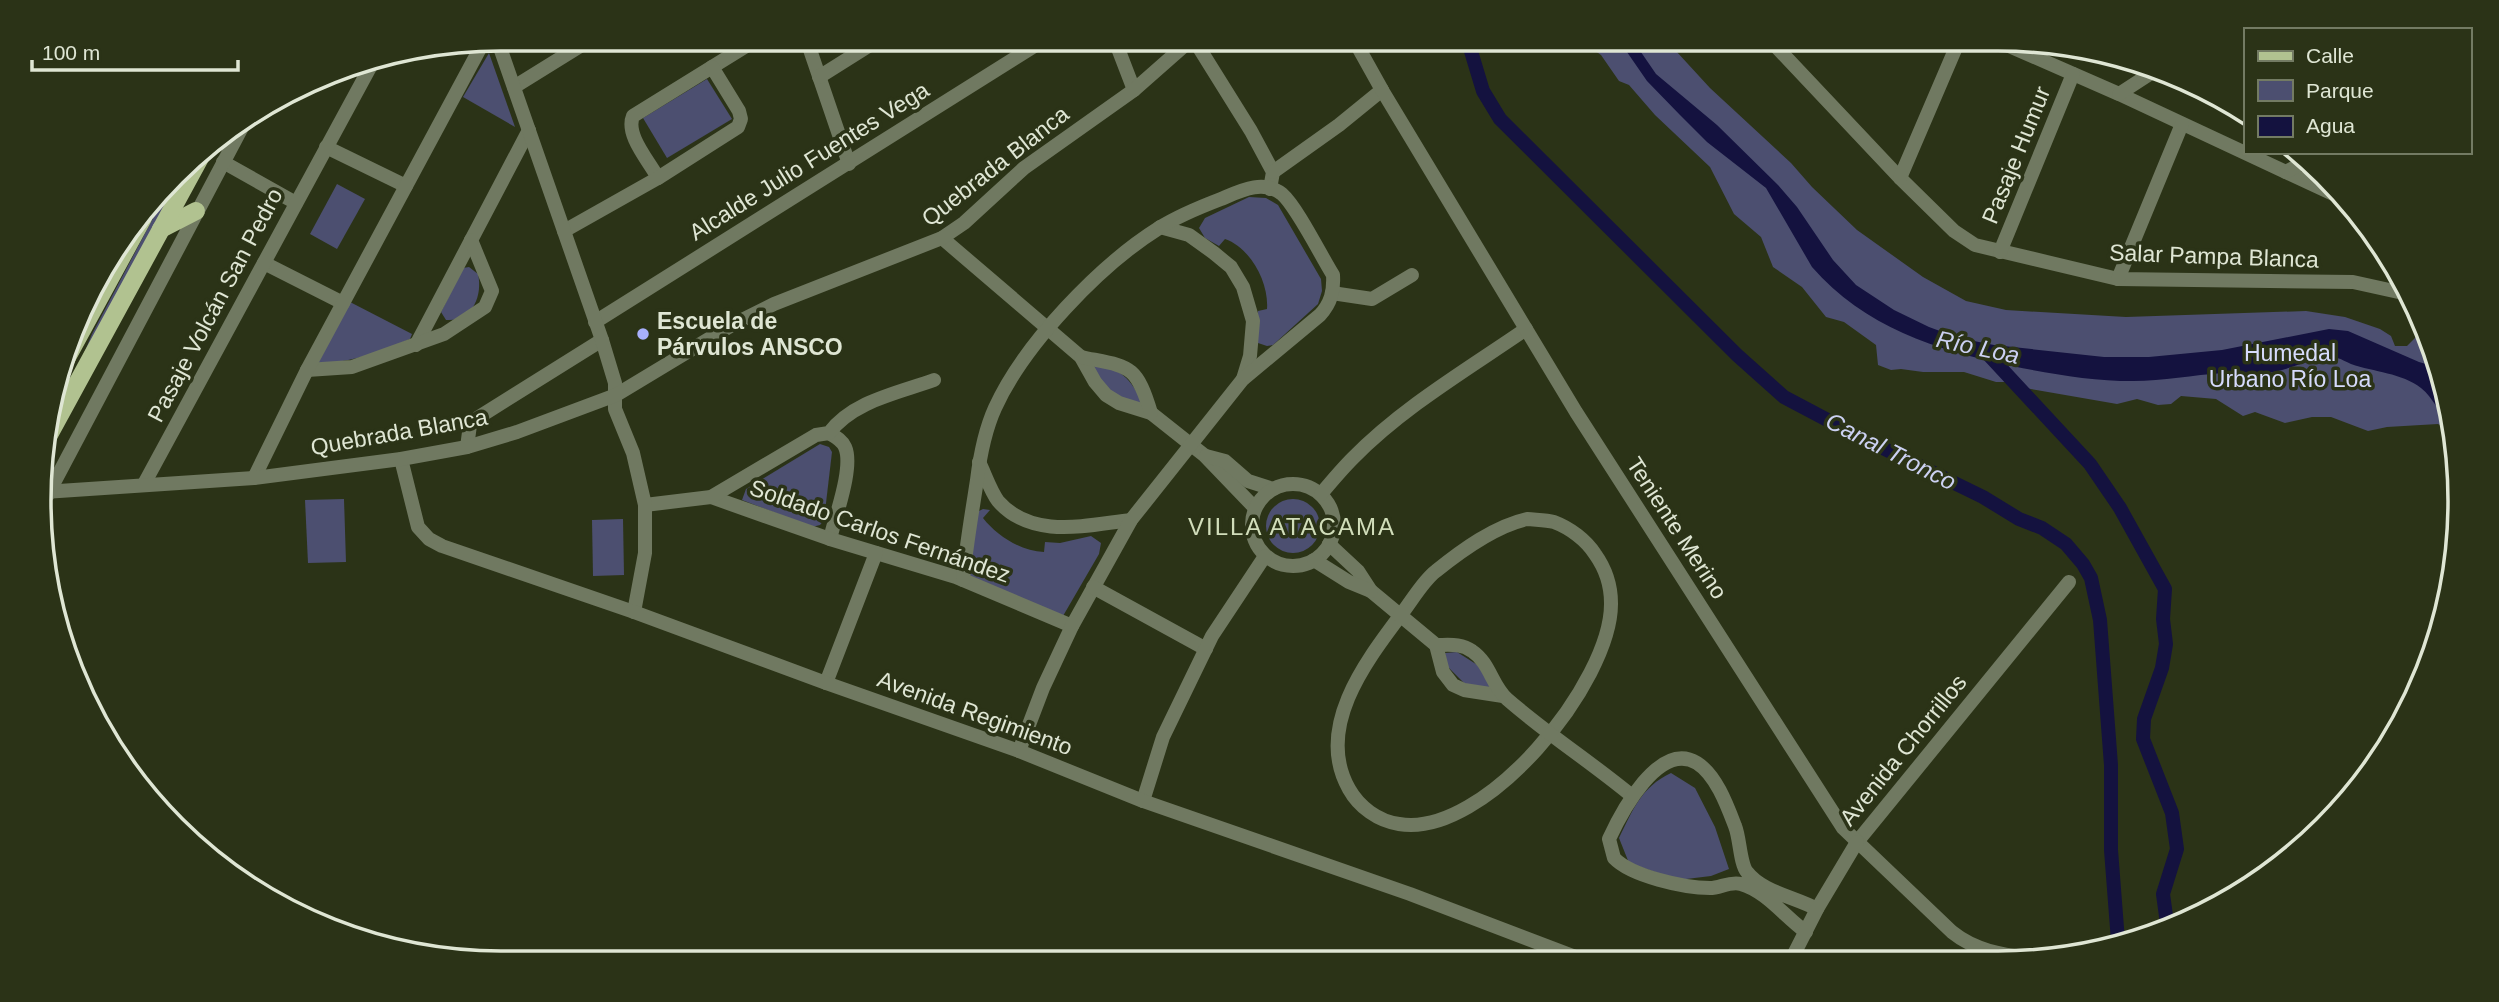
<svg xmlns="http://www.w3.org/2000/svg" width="2499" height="1002" viewBox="0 0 2499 1002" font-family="Helvetica,sans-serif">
  <rect width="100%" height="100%" fill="#2b3317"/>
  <g fill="#4c4f70">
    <path d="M1586,39H1665L1710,88L1791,163L1812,187L1857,230L1923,277L1966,301L2006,310L2126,317L2306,311L2345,317L2380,329L2391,336L2395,346H2407L2423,330L2426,331L2445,381L2453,432L2438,424L2387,427L2368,431L2331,417H2312L2285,423L2255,412L2243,416L2216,399L2181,396L2171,404L2158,405L2137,399L2117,404L2025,388L2007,382H1996L1964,372H1923L1901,369L1891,370L1878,365L1876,345L1844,322L1826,317L1802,287L1773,267L1761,237L1734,214L1710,167L1655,115L1629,85L1619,81L1601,55L1588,46Z"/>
    <path d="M489,53L515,127L463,97Z"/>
    <path d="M707,79L732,119L667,158L643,118Z"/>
    <path d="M196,153L71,385L92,334L171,184Z"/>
    <path d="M337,184L365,199L337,249L310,234Z"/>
    <path d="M1249,197L1266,198L1278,205L1321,279L1322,291L1318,304L1273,345L1267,346L1258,343V311L1267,309C1269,283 1251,248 1225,239L1219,246L1205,238L1199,228L1205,218Z"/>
    <path d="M469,267L478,274C483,296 472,322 446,320L441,312L463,268Z"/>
    <path d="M350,302L412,334L410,339C379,352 352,363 318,363Z"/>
    <path d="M1092,363C1119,366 1132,380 1143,404C1116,398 1102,390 1092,363Z"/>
    <path d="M820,444L829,447L832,452L824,520L820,525L812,527L742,500L746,489Z"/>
    <circle cx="1293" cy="526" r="27"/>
    <path d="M344,499L346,562L308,563L305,500Z"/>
    <path d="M983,509L990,510L983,518C997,536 1021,551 1044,552L1045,542L1060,543L1091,536L1101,543L1099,554L1063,616L970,576L973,525L979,511Z"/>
    <path d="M623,519L624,575L593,576L592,520Z"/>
    <path d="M1457,652L1479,666L1492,688L1465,684L1446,665L1445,653Z"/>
    <path d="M1671,773L1695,788L1715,827L1729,869L1711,876L1678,880L1629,863L1619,838C1633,810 1641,787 1671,773Z"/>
  </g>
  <path fill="#14123f" d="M1618,39H1632L1656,74L1717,125L1778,185L1797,207L1833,260L1856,285L1894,310L1929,327L1959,338L1994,345L2104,357H2149L2222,350L2329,329L2348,331L2419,362L2440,368L2445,381L2452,424C2438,414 2434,398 2421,388C2402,373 2374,372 2351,364C2346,362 2342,359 2337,358C2317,353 2289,372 2265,373C2251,373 2237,372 2223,373C2193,375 2163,381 2133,381C2092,381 2052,374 2012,366C1936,350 1864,327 1812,267L1766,188L1707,142L1680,115L1647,81Z"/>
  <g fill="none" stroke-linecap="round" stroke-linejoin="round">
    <g stroke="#14123f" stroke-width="14">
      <path d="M1467,38L1483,91L1500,119L1737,355L1784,397L1854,434L1983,497L2019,519L2042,528L2066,544L2083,564L2091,578L2100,620L2111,765V850L2118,941"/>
      <path d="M1986,352L2090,464L2120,508L2165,589L2163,619L2166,644L2162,668L2144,719L2143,739L2172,813L2177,849L2163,894L2166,916L2172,925"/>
    </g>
    <g stroke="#707961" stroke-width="14">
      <path d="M806,38L849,164"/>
      <path d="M1114,38L1134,90"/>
      <path d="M1193,38L1251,131L1273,172L1270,189"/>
      <path d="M1768,38L1900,178L1954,231L1975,245L2118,279L2353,282L2412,295"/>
      <path d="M1991,38L2119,94L2346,200"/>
      <path d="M1116,46L1140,38"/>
      <path d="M819,77L881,38"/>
      <path d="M514,87L593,38"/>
      <path d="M2119,94L2159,68"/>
      <path d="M326,147L406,186"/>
      <path d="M223,162L296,203"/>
      <path d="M1273,172L1339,125L1382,90"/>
      <path d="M2286,172L2309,159"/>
      <path d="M658,178C649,161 625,135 633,116L759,38"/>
      <path d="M1900,178L1960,38"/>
      <path d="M1160,227L1189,235L1214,253L1231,267L1243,287L1253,321L1250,356L1243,379"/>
      <path d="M564,231L658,178L738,127L741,119L739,111L712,67"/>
      <path d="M942,238L1081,357L1095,382L1106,395L1119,403L1151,413L1204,455L1255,508"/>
      <path d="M2000,252L2073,74"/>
      <path d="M264,263L343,303"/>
      <path d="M2118,279L2182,124"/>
      <path d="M1332,293L1372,299L1412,275"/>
      <path d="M595,322L1047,38"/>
      <path d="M416,345L529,130"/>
      <path d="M1081,357C1129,367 1136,363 1151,413"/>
      <path d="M307,370L352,367L444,334L485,307L492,291L471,240"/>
      <path d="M829,433C836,437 842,440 845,447C854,467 835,517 830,539"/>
      <path d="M467,447L470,425L479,417L602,340"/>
      <path d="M1206,456L1225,461L1248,481L1273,489"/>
      <path d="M979,462C985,474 990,490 998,501C1032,540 1087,525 1131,520"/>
      <path d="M254,478L307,370L484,41"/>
      <circle cx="1293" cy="525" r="41"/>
      <path d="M144,484L374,60"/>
      <path d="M1321,494C1331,482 1342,469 1353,458C1403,407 1468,369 1526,329"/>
      <path d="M711,497L830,539L956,577L1072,626"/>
      <path d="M645,505L711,497L816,435L829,433C853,401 898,393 934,380"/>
      <path d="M1527,519C1536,520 1546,520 1554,522C1570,528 1586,540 1595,554C1605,568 1611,586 1611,603C1612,682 1484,839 1399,824C1378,821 1359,807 1349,789C1314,727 1367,660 1403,612C1413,599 1423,581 1436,571C1462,550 1495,526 1527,519Z"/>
      <path d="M1329,544L1358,571L1371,591L1436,645L1443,672L1453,685L1464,690L1503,696"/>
      <path d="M1314,560L1349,582L1371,591"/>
      <path d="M963,580C966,546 972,513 977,480C980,456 985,430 995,408C1024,344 1100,265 1159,228C1178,216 1200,207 1221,199C1240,191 1263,179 1282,194C1297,207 1321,256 1333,275C1334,291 1331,303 1320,315L1243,379L1131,520L1072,626L1043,688L1019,751"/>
      <path d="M1093,587L1206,649"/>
      <path d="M1436,645C1449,645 1461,643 1472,651C1490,663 1492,686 1507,699C1547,734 1591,762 1632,796"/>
      <path d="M826,683L876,553"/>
      <path d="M1143,801L1163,737L1212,636L1265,556"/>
      <path d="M1857,842L2069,582"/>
      <path d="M1806,932C1785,917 1766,891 1741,884C1730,881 1720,888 1710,888C1684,888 1631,876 1614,858L1609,839C1621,813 1659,740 1697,763C1716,775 1727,805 1735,826C1740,838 1740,864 1747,872C1762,892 1795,897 1817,909"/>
    </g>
    <g stroke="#707961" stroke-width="14">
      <path d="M1353,38L1382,90L1576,412L1843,828L1952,932C1978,953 2008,955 2041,960"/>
      <path d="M497,39L602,340L615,383V409L633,453L645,505V553L634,612"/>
      <path d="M401,459L418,527L429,539L442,546L634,612L826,683L1019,751L1143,801L1410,894L1586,961"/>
      <path d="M44,492L254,478L401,459L467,447L517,432L616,395L732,325L774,304L942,238L964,223L1024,168L1134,90L1193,38"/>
      <path d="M47,496L248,116"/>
      <path d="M1791,960L1817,909L1857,842"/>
    </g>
    <g stroke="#b1c290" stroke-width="18">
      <path d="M161,229L196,211"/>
      <path d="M58,374L143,218"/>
      <path d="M43,446L207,145"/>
    </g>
  </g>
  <circle fill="#a8b0fc" stroke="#2b3317" stroke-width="2.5" cx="643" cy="334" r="7"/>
  <g text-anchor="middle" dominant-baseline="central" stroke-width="7" stroke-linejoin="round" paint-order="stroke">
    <g font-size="23" fill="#dfe6d4" stroke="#2b3317">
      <text transform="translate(2016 155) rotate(-68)">Pasaje Humur</text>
      <text transform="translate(809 161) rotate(-32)">Alcalde Julio Fuentes Vega</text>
      <text transform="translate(995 166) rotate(-38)">Quebrada Blanca</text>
      <text transform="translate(2214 256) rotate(2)">Salar Pampa Blanca</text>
      <text transform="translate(215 305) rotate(-62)">Pasaje Volcán San Pedro</text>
      <text transform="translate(399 432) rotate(-10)">Quebrada Blanca</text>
      <text transform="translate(1677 528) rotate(57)">Teniente Merino</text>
      <text transform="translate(880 531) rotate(19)">Soldado Carlos Fernández</text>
      <text transform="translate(975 713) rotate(20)">Avenida Regimiento</text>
      <text transform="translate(1903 750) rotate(-51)">Avenida Chorrillos</text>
    </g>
    <g font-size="23" font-weight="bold" fill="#dfe6d4" stroke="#2b3317" text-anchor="start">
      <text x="657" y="321">Escuela de<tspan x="657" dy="26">Párvulos ANSCO</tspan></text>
    </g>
    <g font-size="23" fill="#d6dbfc" stroke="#2b3317">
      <text x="2290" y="353">Humedal<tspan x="2290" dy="26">Urbano Río Loa</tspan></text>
    </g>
    <g font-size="24" font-style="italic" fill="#ccd1f2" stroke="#2b3317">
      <text transform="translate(1978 347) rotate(12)">Río Loa</text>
      <text transform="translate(1891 451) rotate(27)">Canal Tronco</text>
    </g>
    <g font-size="24" letter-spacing="2" fill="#d1ddba" stroke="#2b3317">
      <text x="1292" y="526">VILLA ATACAMA</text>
    </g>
  </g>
  <path d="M0 0H2499V1002H0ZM501 51H1998A450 450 0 0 1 2448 501V501A450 450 0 0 1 1998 951H501A450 450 0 0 1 51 501V501A450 450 0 0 1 501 51Z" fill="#2b3317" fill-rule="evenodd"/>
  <path fill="none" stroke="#dfe6d4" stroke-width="3.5" d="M501 51H1998A450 450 0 0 1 2448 501V501A450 450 0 0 1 1998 951H501A450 450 0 0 1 51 501V501A450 450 0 0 1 501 51Z"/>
  <rect x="2244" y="28" width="228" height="126" fill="#2b3317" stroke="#737b63" stroke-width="2"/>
  <rect x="2258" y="51" width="35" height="10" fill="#b1c290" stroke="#737b63" stroke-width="2"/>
  <text x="2306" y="63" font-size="21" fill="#dfe6d4">Calle</text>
  <rect x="2258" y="80" width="35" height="21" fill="#4c4f70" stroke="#737b63" stroke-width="2"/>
  <text x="2306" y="98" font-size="21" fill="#dfe6d4">Parque</text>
  <rect x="2258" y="116" width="35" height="21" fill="#14123f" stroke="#737b63" stroke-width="2"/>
  <text x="2306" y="133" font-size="21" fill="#dfe6d4">Agua</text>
  <path d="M32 60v10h206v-10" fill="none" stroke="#dfe6d4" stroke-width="3.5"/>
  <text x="42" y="60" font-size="21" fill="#dfe6d4" stroke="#2b3317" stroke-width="5" paint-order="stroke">100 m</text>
</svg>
